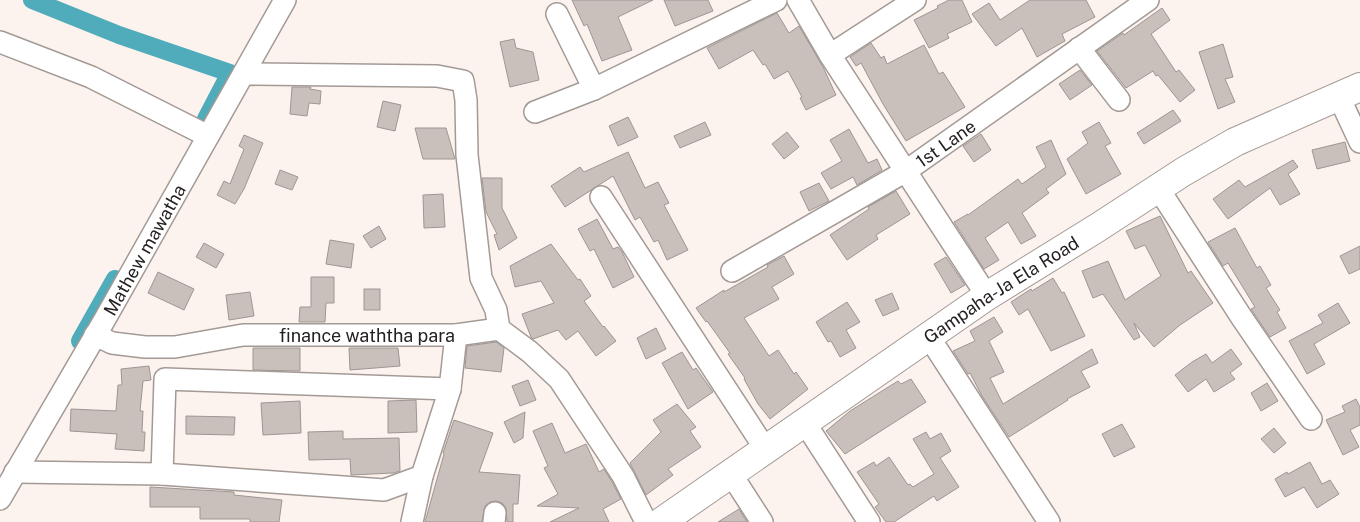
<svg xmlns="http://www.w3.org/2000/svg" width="1360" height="522" viewBox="0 0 1360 522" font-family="'Public Sans',sans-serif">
  <rect width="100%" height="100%" fill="#fcf3ee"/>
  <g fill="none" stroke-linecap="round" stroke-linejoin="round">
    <g stroke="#50acba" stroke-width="18">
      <path d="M32,0L119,35L230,73L206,119"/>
      <path d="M80,341L115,279"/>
    </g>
  </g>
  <g fill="#c9c0bc" stroke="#9e9692">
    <path d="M572,0H653L618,17L632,50L602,61L587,24L584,26Z"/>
    <path d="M664,0H708L713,11L675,26Z"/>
    <path d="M949,0H962L972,22L947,34L949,38L929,48L914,20L938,8L937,6Z"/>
    <path d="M1030,0H1086L1095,17L1062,34L1065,41L1037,57L1022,28L996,46L972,14L989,3L1000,20Z"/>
    <path d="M1162,8L1170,20L1151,34L1176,72L1179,70L1195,90L1180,102L1158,75L1156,76L1153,71L1126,88L1097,51L1123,33L1124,35Z"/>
    <path d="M777,13L789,33L799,26L823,67L836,95L806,110L800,98L802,97L788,71L774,79L765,64L763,65L753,50L719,69L707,48Z"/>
    <path d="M514,39L516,48L533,52L539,80L510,87L500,42Z"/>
    <path d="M871,43L881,58L884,56L887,64L924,45L939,74L943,72L965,107L906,141L883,104L861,63L856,66L850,57Z"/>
    <path d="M1223,44L1233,77L1225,79L1235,102L1218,109L1199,52Z"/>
    <path d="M1080,70L1092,85L1070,100L1059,84Z"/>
    <path d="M292,87H311L310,89L321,91L320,104L309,103L307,116L290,114Z"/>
    <path d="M383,101L401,105L395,131L377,127Z"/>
    <path d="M1173,110L1181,121L1144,144L1137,133Z"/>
    <path d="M628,117L638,137L618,146L609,126Z"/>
    <path d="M705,122L711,135L680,148L674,136Z"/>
    <path d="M1099,122L1111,143L1105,146L1121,174L1086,194L1067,159L1088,143L1082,132Z"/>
    <path d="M415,128H446L455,159H423Z"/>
    <path d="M849,129L868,163L877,159L882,170L857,185L853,177L831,189L821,173L842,161L830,140Z"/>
    <path d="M787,132L799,147L784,159L772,144Z"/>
    <path d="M981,134L991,150L974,162L963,146Z"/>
    <path d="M244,135L263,143L244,189L235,204L217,195L224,181L230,184L244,149L239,146Z"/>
    <path d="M1051,140L1066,174L1046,189L1049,193L1022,213L1036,236L1021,244L1008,222L985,238L999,260L984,269L954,222L968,214V215L1018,179L1022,184L1046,167L1036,147Z"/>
    <path d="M1345,142L1350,161L1317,169L1312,150Z"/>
    <path d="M628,152L645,188L658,182L669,203L664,205L688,250L667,260L658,240L654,242L640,217L635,220L613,176L565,207L551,186L580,167L584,172Z"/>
    <path d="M1293,160L1298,167L1288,174L1300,194L1280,205L1270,188L1228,219L1213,199L1239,180L1245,187Z"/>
    <path d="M280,170L298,177L292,190L275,184Z"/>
    <path d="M482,178H502V208L517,238L499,250L494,235L497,234L486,212Z"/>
    <path d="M819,183L829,201L809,211L800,192Z"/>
    <path d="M896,191L910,214L876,235L878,239L847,260L830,235L869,209L868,207Z"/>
    <path d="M443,194L445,227L424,228L423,195Z"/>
    <path d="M1160,216L1188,273L1191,271L1213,303L1180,325L1154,347L1134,323L1140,337L1134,340L1103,294L1093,298L1082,271L1108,261L1125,300L1161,276L1145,245L1135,249L1126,231Z"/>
    <path d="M597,219L613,249L618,247L622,252L634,277L613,288L594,249L590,251L578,229Z"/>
    <path d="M379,226L386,239L371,248L363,236Z"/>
    <path d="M1235,228L1257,268L1260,266L1271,285L1266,288L1280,310L1277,312L1286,328L1270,337L1251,309L1255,307L1228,263L1223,266L1208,242Z"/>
    <path d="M330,240L354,244L351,268L326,264Z"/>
    <path d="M204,243L224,254L216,268L196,257Z"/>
    <path d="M551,244L578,280L580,279L591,296L584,301L603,327L604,326L616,341L596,356L578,331L566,340L558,330L533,339L531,337L522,314L554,303L541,281L515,287L510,266Z"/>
    <path d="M1360,246V269L1349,274L1340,256Z"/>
    <path d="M784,256L794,274L772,287L779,299L744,318L769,356L778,350L794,374L796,372L808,389L770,419L758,404L744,379L745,378L728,354L730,353L707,321L706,322L696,308L724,290V292L768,267L767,265Z"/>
    <path d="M946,257L965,285L951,293L934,264Z"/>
    <path d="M158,272L194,289L184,310L148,293Z"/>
    <path d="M311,277H334V303H326L325,322H299L300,307H311Z"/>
    <path d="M1053,278L1062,293L1064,292L1085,336L1051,351L1028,309L1019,315L1011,302L1031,289L1032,291Z"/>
    <rect x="364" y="289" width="16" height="21"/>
    <path d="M250,292L254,316L229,320L226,295Z"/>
    <path d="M892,293L899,309L883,316L875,300Z"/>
    <path d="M847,302L860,322L846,330L856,348L840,357L831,341L828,342L816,322Z"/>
    <path d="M1338,303L1350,323L1314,344L1325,364L1307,374L1289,341L1323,323L1318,315Z"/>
    <path d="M994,317L1003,332L989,341L1004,372L990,378L1003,404L1092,349L1098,363L1081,371L1090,387L1067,399L1068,400L1009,437L982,396L970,373L968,374L953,351L975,341L970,331Z"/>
    <path d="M656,328L666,349L646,359L637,338Z"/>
    <path d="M496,342L504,348L501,372L465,368L467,346Z"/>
    <path d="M253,348H300V371L253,370Z"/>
    <path d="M349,348H398L400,366L350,370Z"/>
    <path d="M1231,349L1242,364L1230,373L1235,379L1214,392L1206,379L1188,392L1175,375L1192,362L1206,354L1212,363Z"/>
    <path d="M682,352L693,370L696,368L713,392L688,409L662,363Z"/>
    <path d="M149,366L151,380L143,381L140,411H143L142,432H145L144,451L115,449L117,434L70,431L71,409L116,411L118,385H122L121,369Z"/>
    <path d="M911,379L926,402L845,454L826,431L850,411L898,381L901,384Z"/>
    <path d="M528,380L536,400L520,406L512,386Z"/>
    <path d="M1267,383L1278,401L1261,411L1251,393Z"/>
    <path d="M1356,399L1360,407V425L1350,430L1359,447L1343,455L1326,420L1345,412L1342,406Z"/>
    <path d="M416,400L417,432L388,433V401Z"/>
    <path d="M300,401L301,433L263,435L261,403Z"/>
    <path d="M677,404L696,427L690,431L701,447L668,469L673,475L646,495L630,463L661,432L653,420Z"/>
    <path d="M525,412L523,438L514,443L504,422Z"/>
    <path d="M186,416L235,417L234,435L186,434Z"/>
    <path d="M454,420L493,433L479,472L520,475L518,504H513V522H507L506,508L502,503L496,501L490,502L485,506L482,522H425L444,454L443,453Z"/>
    <path d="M552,423L565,453L586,444L599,472L604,469L612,482L621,499L603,509L609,522H550L579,508L537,506L558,494L544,468L548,466L533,431Z"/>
    <path d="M1122,424L1135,447L1114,457L1102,434Z"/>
    <path d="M1274,428L1286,443L1274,453L1261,439Z"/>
    <path d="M343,431V439L399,438L400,471L393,473L351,475L350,459L309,460L308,432Z"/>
    <path d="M926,432L930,439L941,433L951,451L940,458L959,487L937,501L934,496L894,522H886L875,507L879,504L857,472L874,462L876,466L889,457L908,485L910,484L913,487L934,474L913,439Z"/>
    <path d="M1310,462L1322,484L1330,480L1339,494L1317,508L1304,487L1285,497L1275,479L1287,472L1288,474Z"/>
    <path d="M150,487L234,492V495L282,500L279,522H250V519H200V507H150Z"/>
    <path d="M739,509L747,522H718Z"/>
  </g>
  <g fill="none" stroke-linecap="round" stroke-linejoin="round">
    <defs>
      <g id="minor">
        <path d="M798,0L830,55L987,296"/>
        <path d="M557,14L594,89"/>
        <path d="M0,42L91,77L208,136"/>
        <path d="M1079,48L1119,100"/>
        <path d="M830,55L915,0"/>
        <path d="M244,74L437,76L463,81L466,100L467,155L481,278L496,310L499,329L530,352L559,379L623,476L646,522"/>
        <path d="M1339,97L1360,142"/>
        <path d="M535,112L594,89L776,0"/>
        <path d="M1158,188L1242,318L1311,419"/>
        <path d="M601,197L766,450"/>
        <path id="s1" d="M732,271L906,171L1148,0"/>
        <path id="s2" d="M95,335L112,343L145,347H175L243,335H456L499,329"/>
        <path d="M929,337L1049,522"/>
        <path d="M805,423L869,522"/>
        <path d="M15,472L162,474L384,490L422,476"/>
        <path d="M162,474L165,379L450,389"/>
        <path d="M731,474L762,522"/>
        <path id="s3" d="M0,499L105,319L285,0"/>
        <path d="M412,522L422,476L450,389L456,335"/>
        <path d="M494,522L495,513"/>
      </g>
      <g id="highway">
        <path id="s4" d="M661,522L987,296L1097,228L1183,172L1235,142L1360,87"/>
      </g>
    </defs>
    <use href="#minor" stroke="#a39a96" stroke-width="24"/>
    <use href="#highway" stroke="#a39a96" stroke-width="30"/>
    <use href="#minor" stroke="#fff" stroke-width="21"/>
    <use href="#highway" stroke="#fff" stroke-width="28"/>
  </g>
  <g text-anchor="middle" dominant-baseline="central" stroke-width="4" stroke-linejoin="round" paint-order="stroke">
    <g font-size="18" fill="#252120" stroke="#fff">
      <text stroke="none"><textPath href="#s1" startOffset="249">1st Lane</textPath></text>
      <text stroke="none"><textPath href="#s3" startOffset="288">Mathew mawatha</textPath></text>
      <text stroke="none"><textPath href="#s4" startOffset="412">Gampaha-Ja Ela Road</textPath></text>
      <text stroke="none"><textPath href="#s2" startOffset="275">finance waththa para</textPath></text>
    </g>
  </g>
</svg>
